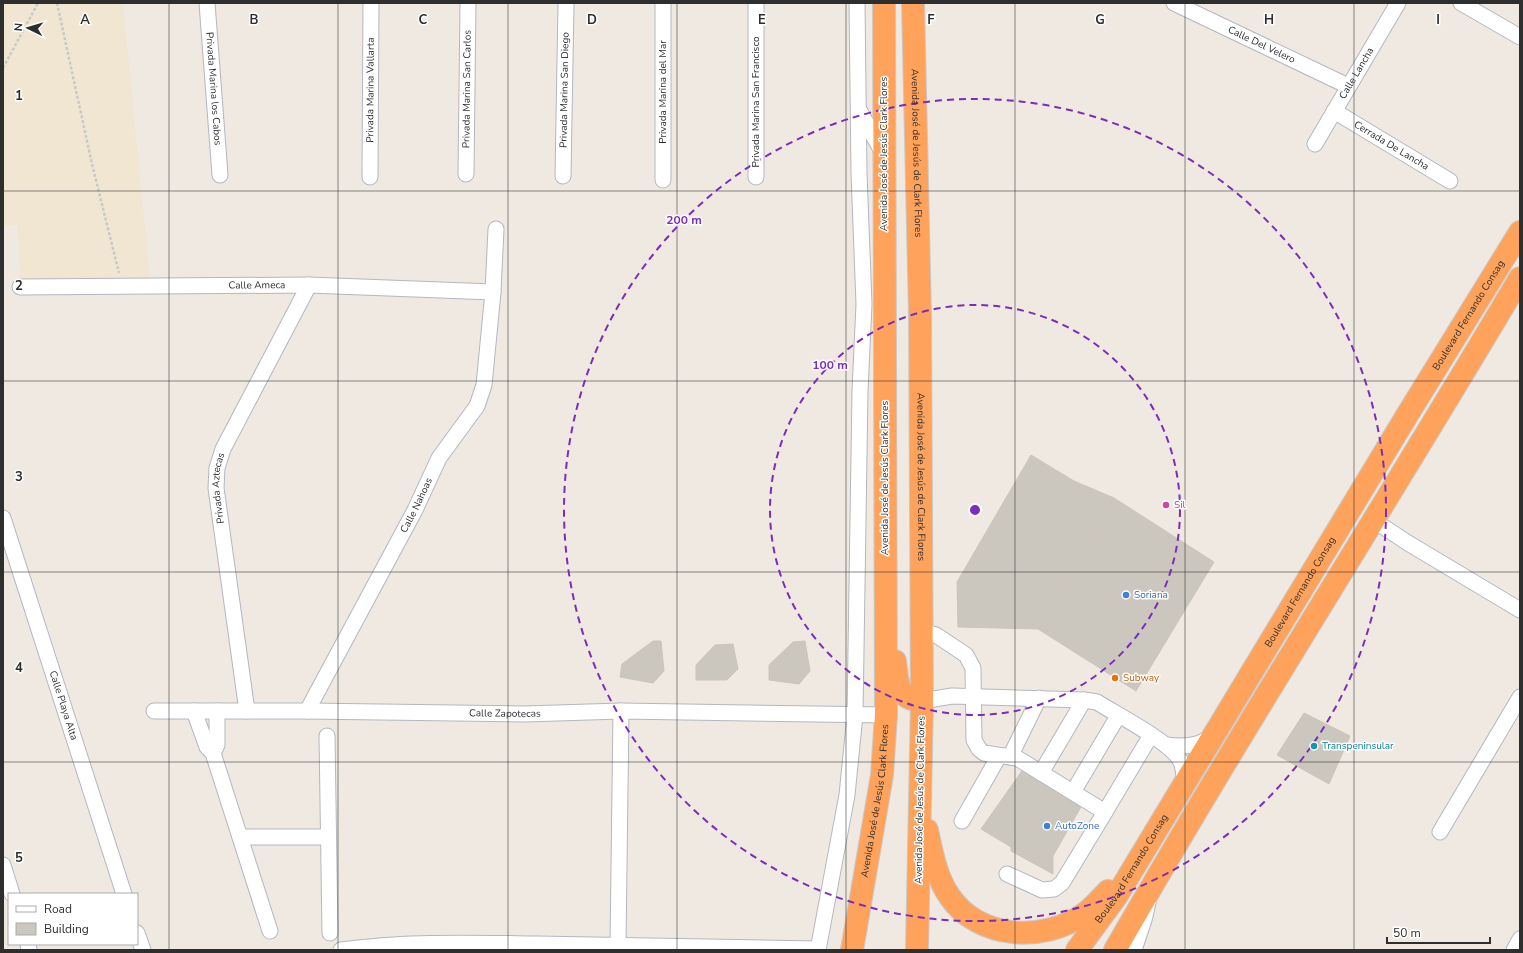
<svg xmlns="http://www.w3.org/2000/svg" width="1523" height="953" viewBox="0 0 1523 953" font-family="'Nunito Sans',sans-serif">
  <rect width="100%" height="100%" fill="#efe9e1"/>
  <path fill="#f0e6d1" d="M3,3H123L150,280L21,281L17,225L3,226Z"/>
  <g fill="#cbc7bf" stroke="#cbc5ba">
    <path d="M1031,455L1074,481L1114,498L1038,629L958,627L957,582Z"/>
    <path d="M1114,498L1214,562L1136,691L1038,629Z"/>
    <path d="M653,641H661L664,671L653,683L620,677L622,664Z"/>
    <path d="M805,641L810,671L799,684L769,680V665L793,642Z"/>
    <path d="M733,644L738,669L727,680H696V665L715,645Z"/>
    <path d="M1304,713L1350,736L1329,784L1277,755Z"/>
    <path d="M1024,768L1048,783L1011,847L981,829Z"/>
    <path d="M1048,783L1082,805L1053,856V874L1011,851V847Z"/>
  </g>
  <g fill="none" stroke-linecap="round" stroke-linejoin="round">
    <defs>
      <g id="minor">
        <path id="s1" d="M207,3L220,175"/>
        <path d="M663,3V180"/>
        <path d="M756,3V177"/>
        <path id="s2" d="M1174,3L1348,86"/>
        <path d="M1461,3L1520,37"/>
        <path d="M859,110L883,153"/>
        <path id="s3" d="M1334,111L1450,181"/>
        <path id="s4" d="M1315,144L1398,3"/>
        <path id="s5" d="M466,174L468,3"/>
        <path id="s6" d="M563,176L566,3"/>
        <path id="s7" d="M370,177L371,3"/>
        <path id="s8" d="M20,287L309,285L493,292"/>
        <path id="s9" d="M3,518L124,894"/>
        <path d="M1373,520L1408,543L1520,610"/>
        <path d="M921,631L936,635L966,655L973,668L974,740L979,749L984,753L1017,758L1105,812L1151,735"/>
        <path d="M922,701L952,696L1084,700L1097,702C1117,715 1169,741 1180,760C1184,767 1184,775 1184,783"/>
        <path id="s10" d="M154,711H307L525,714L621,711L886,715"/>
        <path d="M194,711L207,747L213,753L270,931"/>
        <path id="s11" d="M247,711L216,488L217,468L223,449L309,285"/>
        <path id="s12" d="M307,711L415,510L439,458L477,406L484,385L493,292L496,229"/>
        <path d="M327,736L330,933"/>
        <path d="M1166,745C1183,747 1200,747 1212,735"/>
        <path d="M213,753L217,745V711"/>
        <path d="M1010,757L1039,698"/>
        <path d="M1041,773L1084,700"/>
        <path d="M1073,792L1118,716"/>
        <path d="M962,821L999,756"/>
        <path d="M1440,832L1520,697"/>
        <path d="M240,837H328"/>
        <path d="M3,865L12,894"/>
        <path d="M1007,874L1042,890L1054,889L1062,883L1105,812"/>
        <path d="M137,933L143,950"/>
        <path d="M28,944L29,950"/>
        <path d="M618,945L621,711"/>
        <path d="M341,950C405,941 469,943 534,944C629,945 724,947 818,949"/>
        <path d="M818,950L847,795L855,715L860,391L864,304L859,173L857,3"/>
        <path d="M1134,950L1144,920L1148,903"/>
        <path d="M1514,950L1520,939"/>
      </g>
      <g id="highway">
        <path id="s13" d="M913,3L920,316L922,701L917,950"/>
        <path d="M895,661C897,673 896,692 909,698C913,700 918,700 922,701"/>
        <path d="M927,830C932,853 936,877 950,897C979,939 1043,943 1084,914C1093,908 1100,899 1108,891"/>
        <path id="s14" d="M852,950L882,775L886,715L884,3"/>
        <path id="s15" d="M1077,950L1116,897L1406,417L1520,232"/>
        <path d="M1115,950C1245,723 1387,503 1520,278"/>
      </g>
    </defs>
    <use href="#minor" stroke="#b4b7c1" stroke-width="17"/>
    <use href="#highway" stroke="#c9c9c9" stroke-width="24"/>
    <g stroke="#c9c9c9" stroke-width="2.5" stroke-dasharray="3 2" stroke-linecap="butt">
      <path d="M57,3L92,164L119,273"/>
      <path d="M3,68L38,3"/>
    </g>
    <use href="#minor" stroke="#fff" stroke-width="15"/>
    <use href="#highway" stroke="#ffa35c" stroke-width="22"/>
  </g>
  <path fill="none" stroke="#2e2e2e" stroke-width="1" stroke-opacity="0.55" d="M169,3V950M338,3V950M508,3V950M677,3V950M846,3V950M1015,3V950M1185,3V950M1354,3V950M3,191H1520M3,381H1520M3,572H1520M3,762H1520"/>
  <g fill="none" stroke="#7b2cbf" stroke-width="2" stroke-dasharray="7 5">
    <circle cx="975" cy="510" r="205"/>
    <circle cx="975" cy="510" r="411"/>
  </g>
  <circle fill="#d1479c" stroke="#fff" stroke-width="1.5" cx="1166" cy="505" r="4"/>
  <g fill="#3f7fe0" stroke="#fff" stroke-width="1.5">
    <circle cx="1126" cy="595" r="4"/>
    <circle cx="1047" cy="826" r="4"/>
  </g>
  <circle fill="#e8710a" stroke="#fff" stroke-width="1.5" cx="1115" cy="678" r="4"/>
  <circle fill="#0f9aa8" stroke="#fff" stroke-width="1.5" cx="1314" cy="746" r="4"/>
  <g text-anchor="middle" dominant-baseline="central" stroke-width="3" stroke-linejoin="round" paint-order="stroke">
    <g font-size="10" fill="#2e2e2e" stroke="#fff">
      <text stroke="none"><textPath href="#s2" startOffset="97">Calle Del Velero</textPath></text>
      <text stroke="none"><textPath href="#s4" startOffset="82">Calle Lancha</textPath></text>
      <text stroke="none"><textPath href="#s1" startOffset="86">Privada Marina los Cabos</textPath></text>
      <text stroke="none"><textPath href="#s5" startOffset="85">Privada Marina San Carlos</textPath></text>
      <text stroke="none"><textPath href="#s7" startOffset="87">Privada Marina Vallarta</textPath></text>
      <text stroke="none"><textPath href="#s6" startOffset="86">Privada Marina San Diego</textPath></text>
      <text transform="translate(663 92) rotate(-90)">Privada Marina del Mar</text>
      <text transform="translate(756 102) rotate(-90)">Privada Marina San Francisco</text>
      <text stroke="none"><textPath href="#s3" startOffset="67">Cerrada De Lancha</textPath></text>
      <text stroke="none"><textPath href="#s13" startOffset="150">Avenida José de Jesús de Clark Flores</textPath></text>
      <text transform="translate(884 154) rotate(-90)">Avenida José de Jesús Clark Flores</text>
      <text stroke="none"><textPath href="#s8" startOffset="237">Calle Ameca</textPath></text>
      <text stroke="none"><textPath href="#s15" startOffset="746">Boulevard Fernando Consag</textPath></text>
      <text stroke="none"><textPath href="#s13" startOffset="474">Avenida José de Jesús de Clark Flores</textPath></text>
      <text transform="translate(885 478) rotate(-90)">Avenida José de Jesús Clark Flores</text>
      <text stroke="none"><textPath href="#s11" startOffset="225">Privada Aztecas</textPath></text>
      <text stroke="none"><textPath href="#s12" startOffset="233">Calle Nahoas</textPath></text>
      <text stroke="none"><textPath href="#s15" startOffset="422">Boulevard Fernando Consag</textPath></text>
      <text stroke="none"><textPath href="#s9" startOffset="197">Calle Playa Alta</textPath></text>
      <text stroke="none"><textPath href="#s10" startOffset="351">Calle Zapotecas</textPath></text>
      <text transform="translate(920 800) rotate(-89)">Avenida José de Jesús de Clark Flores</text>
      <text stroke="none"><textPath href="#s14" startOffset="151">Avenida José de Jesús Clark Flores</textPath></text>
      <text stroke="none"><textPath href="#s15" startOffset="98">Boulevard Fernando Consag</textPath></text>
    </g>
    <g font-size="10" fill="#b23c85" stroke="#fff" text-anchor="start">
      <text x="1174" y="505">Sil</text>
    </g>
    <g font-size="10" fill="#366cbe" stroke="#fff" text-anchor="start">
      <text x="1134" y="595">Soriana</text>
      <text x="1055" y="826">AutoZone</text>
    </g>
    <g font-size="10" fill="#c56008" stroke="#fff" text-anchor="start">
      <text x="1123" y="678">Subway</text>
    </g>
    <g font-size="10" fill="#0d838f" stroke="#fff" text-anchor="start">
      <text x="1322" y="746">Transpeninsular</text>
    </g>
  </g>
  <g font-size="13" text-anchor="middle" font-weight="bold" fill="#2e2e2e" stroke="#fff" stroke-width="3" stroke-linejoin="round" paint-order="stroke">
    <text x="85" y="24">A</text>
    <text x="254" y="24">B</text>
    <text x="423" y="24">C</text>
    <text x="592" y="24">D</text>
    <text x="762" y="24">E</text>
    <text x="931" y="24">F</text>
    <text x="1100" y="24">G</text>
    <text x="1269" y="24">H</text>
    <text x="1438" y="24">I</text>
    <text x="19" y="100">1</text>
    <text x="19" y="290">2</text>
    <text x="19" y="481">3</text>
    <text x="19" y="672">4</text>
    <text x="19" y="862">5</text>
  </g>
  <circle cx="975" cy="510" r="6" fill="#7b2cbf" stroke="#fff" stroke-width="2"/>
  <g font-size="12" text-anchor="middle" font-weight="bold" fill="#7b2cbf" stroke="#fff" stroke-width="3" stroke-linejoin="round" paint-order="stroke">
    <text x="684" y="224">200 m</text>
    <text x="830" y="369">100 m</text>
  </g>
  <rect width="1523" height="953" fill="none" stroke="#2e2e2e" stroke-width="8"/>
  <rect x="8" y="893" width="130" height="52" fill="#ffffff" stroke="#ababab"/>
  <rect x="16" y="906" width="20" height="6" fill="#ffffff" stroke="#ababab"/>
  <text x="44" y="913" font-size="12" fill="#2e2e2e">Road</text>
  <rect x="16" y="923" width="20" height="12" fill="#cbc7bf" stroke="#ababab"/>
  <text x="44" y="933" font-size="12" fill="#2e2e2e">Building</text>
  <g transform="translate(28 28) rotate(275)" stroke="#ffffff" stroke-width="3" paint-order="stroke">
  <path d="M0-3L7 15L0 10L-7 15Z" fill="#2e2e2e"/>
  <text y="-6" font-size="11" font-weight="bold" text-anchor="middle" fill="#2e2e2e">N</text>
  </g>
  <path d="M1387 937v6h103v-6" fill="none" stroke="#2e2e2e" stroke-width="2"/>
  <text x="1393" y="937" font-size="12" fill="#2e2e2e" stroke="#ffffff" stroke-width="3" paint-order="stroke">50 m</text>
</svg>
